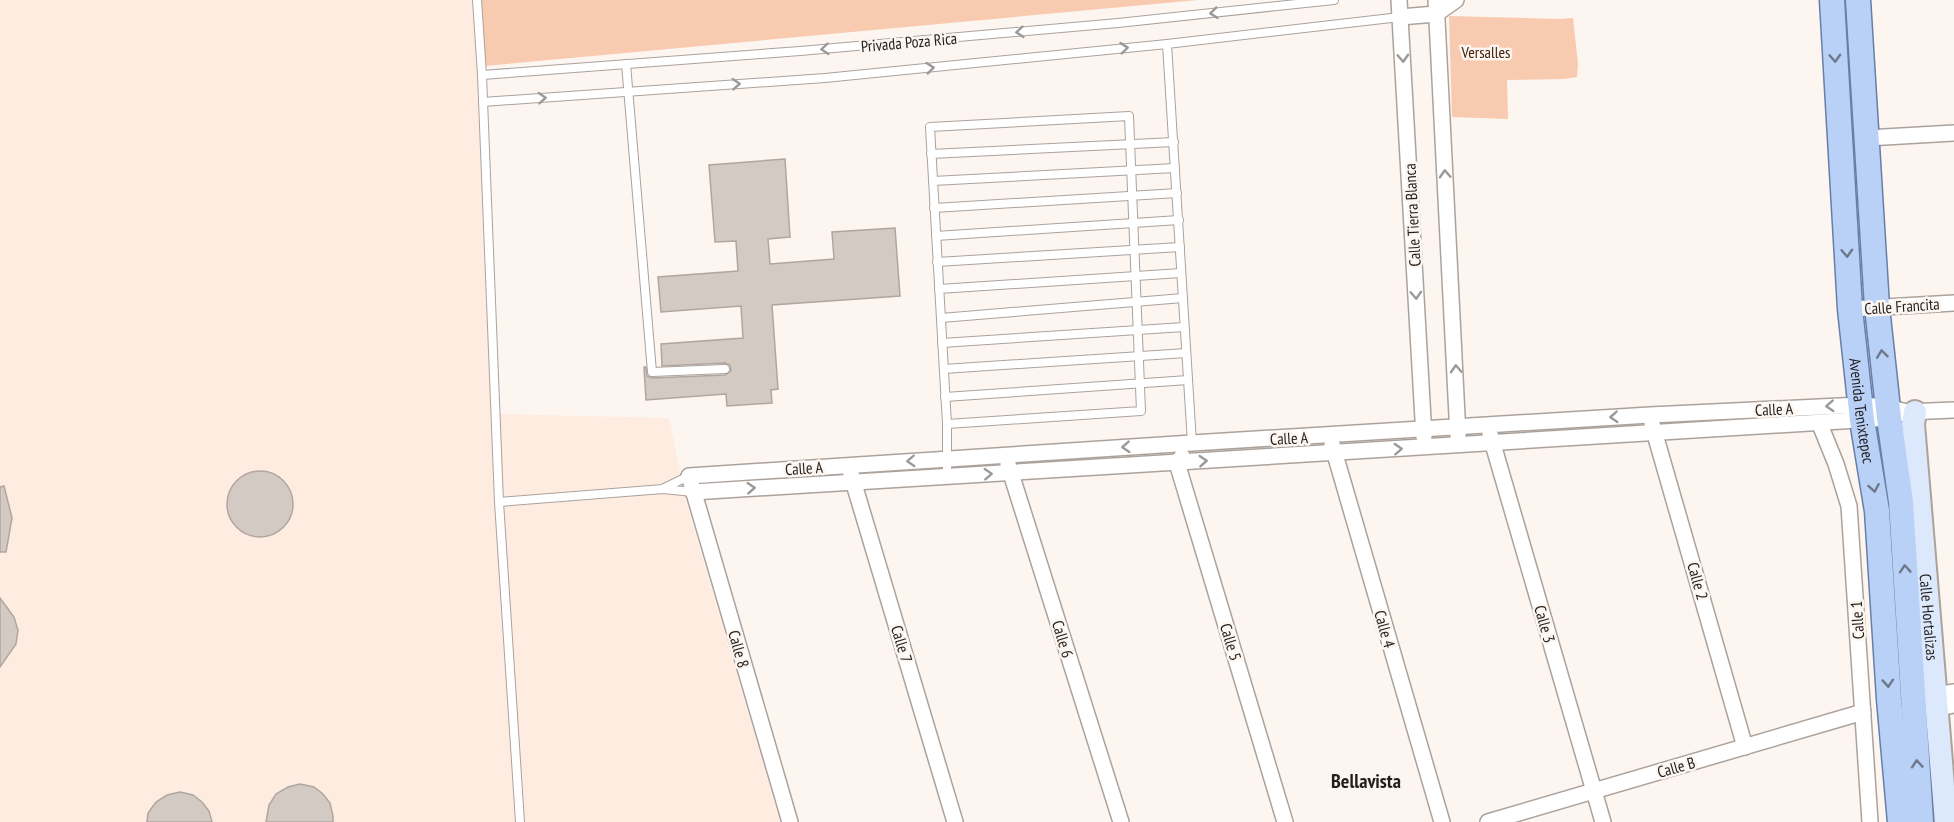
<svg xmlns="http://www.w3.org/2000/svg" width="1954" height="822" viewBox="0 0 1954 822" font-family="'PT Sans Narrow',sans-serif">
  <rect width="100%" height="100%" fill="#fdf5f0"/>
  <path fill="#feece1" d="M0,0H481L500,414L669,418L686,502L780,822H0Z"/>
  <g fill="#f8caaf">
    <path d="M481,0H1198L485,66Z"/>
    <path d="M1449,16L1558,19L1573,18L1578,64L1577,77L1563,79L1507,80L1508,119L1452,117Z"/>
  </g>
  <g fill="#d4cac4" stroke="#b0a6a0" stroke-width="1.5">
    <path d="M785,159L790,237L768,239L770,264L834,259L832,232L895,228L900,296L772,305L778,389L771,390L772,403L727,406L726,394L646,400L644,367H646L647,376L652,378L725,375L731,371L730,365L725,363L662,366L661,344L743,338L741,306L661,312L658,277L738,271L736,241L715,242L709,165Z"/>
    <circle cx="260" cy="504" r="33"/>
    <path d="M4,486L12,518L6,552H0V487Z"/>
    <path d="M0,598L14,617L18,630L16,644L0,667Z"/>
    <path d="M300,784L314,787L323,794L330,803L333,816V822H266L269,805L276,794L288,787Z"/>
    <path d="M180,792L193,795L202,802L209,811L212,822H147L148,813L156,802L167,795Z"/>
  </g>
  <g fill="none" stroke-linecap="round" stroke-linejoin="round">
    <defs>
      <g id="lane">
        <path d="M477,0L482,75L499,502L520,822"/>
        <path d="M1167,44L1192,443"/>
        <path d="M626,64L652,372L725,369"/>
        <path d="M482,75L800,51L1118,23L1334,0"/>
        <path d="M483,102L825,78L1167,44L1400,17"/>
        <path d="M931,154L1174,142"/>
        <path d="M933,181L1175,168"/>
        <path d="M934,208L1177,193"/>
        <path d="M936,236L1179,220"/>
        <path d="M937,262L1180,247"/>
        <path d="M939,289L1181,273"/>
        <path d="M941,318L1183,298"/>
        <path d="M942,343L1184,327"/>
        <path d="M944,369L1186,353"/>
        <path d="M945,397L1188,380"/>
        <path d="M947,424L1141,411L1129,116L930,127L947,424V476"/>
        <path d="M664,488L689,476"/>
        <path d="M499,502L663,489L693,492"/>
      </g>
      <g id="street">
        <path d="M1399,0L1424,437"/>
        <path d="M1436,0L1458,436"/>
        <path d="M1400,17L1436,14L1456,0"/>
        <path d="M1867,138L1954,133"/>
        <path d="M1850,309L1954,303"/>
        <path d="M1819,422L1836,464L1849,506L1870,822"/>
        <path d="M1652,424L1745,747"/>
        <path d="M1490,434L1603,822"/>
        <path d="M1332,444L1442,822"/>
        <path d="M1182,456L1177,463L1285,822"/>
        <path d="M1008,464L1121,822"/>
        <path d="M851,474L955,822"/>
        <path d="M693,492L1889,418L1906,412L1954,410"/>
        <path d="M1936,695L1954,692"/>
        <path d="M1937,708L1954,705"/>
        <path d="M790,822L689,476L1192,443L1650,415L1860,405L1888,407L1906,412"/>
        <path d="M1488,822L1863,712"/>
      </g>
      <g id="secondary">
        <path id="s1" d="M1915,412L1913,424L1946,822"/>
      </g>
      <g id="primary">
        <path id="s2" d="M1832,0L1850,309L1862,420L1877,511L1889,699L1900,822"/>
        <path d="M1858,0L1877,307L1889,418L1901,502L1921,822"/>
      </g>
    </defs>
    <use href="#lane" stroke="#aca29c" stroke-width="10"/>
    <use href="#street" stroke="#aca29c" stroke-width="18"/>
    <use href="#secondary" stroke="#aca29c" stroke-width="26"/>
    <use href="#primary" stroke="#677fa7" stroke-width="27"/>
    <use href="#lane" stroke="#fff" stroke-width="8"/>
    <use href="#street" stroke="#fff" stroke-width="15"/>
    <use href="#secondary" stroke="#dce8fb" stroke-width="22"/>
    <use href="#primary" stroke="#bad1f7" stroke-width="24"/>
  </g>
  <defs><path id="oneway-chevron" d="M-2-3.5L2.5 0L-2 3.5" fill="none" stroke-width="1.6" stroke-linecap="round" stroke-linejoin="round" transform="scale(1.5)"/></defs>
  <g stroke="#9c9a99">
    <use href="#oneway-chevron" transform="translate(1214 13) rotate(174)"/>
    <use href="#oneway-chevron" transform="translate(1020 32) rotate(175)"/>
    <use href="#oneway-chevron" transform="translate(1124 48) rotate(-6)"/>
    <use href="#oneway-chevron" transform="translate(825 49) rotate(175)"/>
    <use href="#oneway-chevron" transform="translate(1403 58) rotate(87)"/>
    <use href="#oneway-chevron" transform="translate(930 68) rotate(-6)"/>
    <use href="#oneway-chevron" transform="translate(736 84) rotate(-4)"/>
    <use href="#oneway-chevron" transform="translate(542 98) rotate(-4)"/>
    <use href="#oneway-chevron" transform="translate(1445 174) rotate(-93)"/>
    <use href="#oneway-chevron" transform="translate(1416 295) rotate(87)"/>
    <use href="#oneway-chevron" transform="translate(1456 369) rotate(-93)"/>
    <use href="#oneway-chevron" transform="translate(1830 406) rotate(177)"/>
    <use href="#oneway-chevron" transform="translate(1614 417) rotate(176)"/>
    <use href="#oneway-chevron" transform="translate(1126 447) rotate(176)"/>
    <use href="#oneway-chevron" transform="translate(1398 449) rotate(-3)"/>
    <use href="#oneway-chevron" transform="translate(911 461) rotate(177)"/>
    <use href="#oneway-chevron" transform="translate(1203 461) rotate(-4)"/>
    <use href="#oneway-chevron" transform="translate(988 474) rotate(-3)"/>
    <use href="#oneway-chevron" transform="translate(751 488) rotate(-4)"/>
  </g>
  <g stroke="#6e788a">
    <use href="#oneway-chevron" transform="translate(1835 58) rotate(87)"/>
    <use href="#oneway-chevron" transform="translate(1847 253) rotate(87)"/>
    <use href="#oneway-chevron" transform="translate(1882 354) rotate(-97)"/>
    <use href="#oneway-chevron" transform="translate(1874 488) rotate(80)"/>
    <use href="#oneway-chevron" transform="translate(1905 569) rotate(-94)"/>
    <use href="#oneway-chevron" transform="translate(1888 683) rotate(86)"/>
    <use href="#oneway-chevron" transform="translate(1917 764) rotate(-94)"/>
  </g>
  <g text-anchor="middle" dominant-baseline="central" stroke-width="5" stroke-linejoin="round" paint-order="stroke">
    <g font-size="16" fill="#221e1c" stroke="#fdf5f0">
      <text transform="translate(909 42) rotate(-5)">Privada Poza Rica</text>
      <text transform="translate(1412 215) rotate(-93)">Calle Tierra Blanca</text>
      <text transform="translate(1902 306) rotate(-4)">Calle Francita</text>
      <text transform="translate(1774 409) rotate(-3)">Calle A</text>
      <text stroke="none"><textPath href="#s2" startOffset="412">Avenida Tenixtepec</textPath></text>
      <text transform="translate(1289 438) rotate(-3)">Calle A</text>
      <text transform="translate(804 468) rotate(-4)">Calle A</text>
      <text transform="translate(1698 581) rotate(74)">Calle 2</text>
      <text stroke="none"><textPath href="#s1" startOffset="206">Calle Hortalizas</textPath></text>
      <text transform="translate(1857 620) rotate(-94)">Calle 1</text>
      <text transform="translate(1545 624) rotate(74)">Calle 3</text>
      <text transform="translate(1385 629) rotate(74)">Calle 4</text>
      <text transform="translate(1063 639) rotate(73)">Calle 6</text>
      <text transform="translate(1231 642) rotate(73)">Calle 5</text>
      <text transform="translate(902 644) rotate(73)">Calle 7</text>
      <text transform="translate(739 649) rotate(74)">Calle 8</text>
      <text transform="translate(1676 767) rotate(-16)">Calle B</text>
    </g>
    <g font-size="16" fill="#41220d" stroke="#fdf5f0">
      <text x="1486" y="52">Versalles</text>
    </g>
    <g font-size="20" font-weight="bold" fill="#221e1c" stroke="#fdf5f0">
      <text x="1366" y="781">Bellavista</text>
    </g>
  </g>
</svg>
